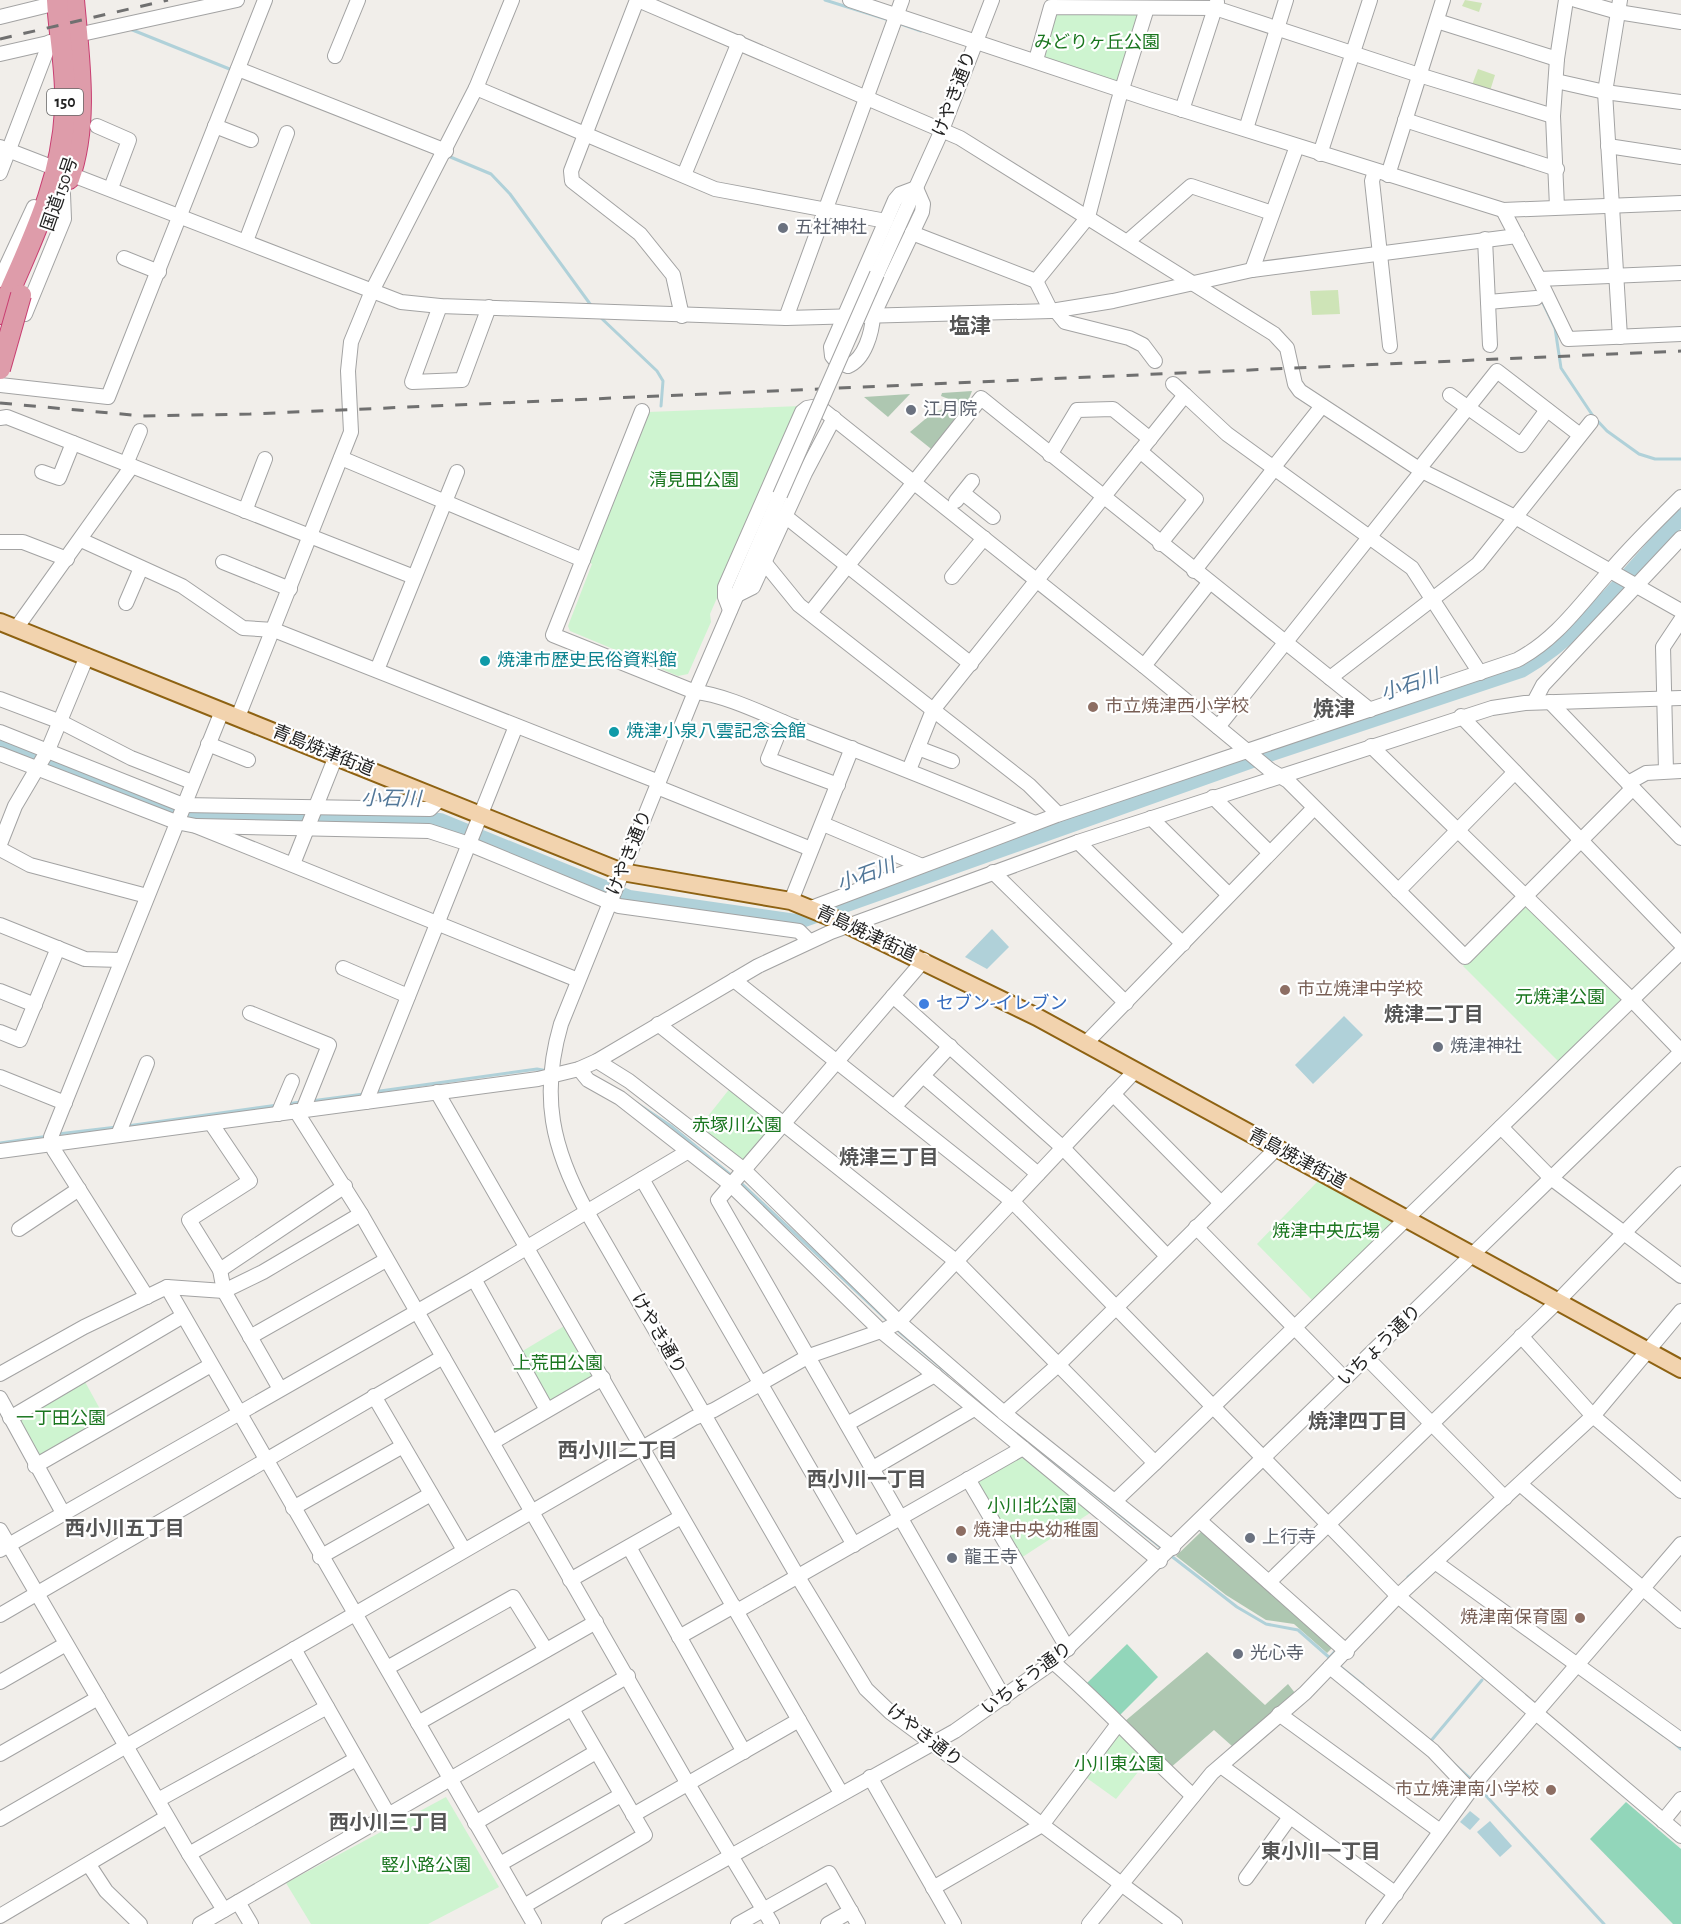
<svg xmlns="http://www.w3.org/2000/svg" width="1681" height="1924" viewBox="0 0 1681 1924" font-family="'Alegreya Sans','Noto Sans JP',sans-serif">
  <rect width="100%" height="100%" fill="#f1eeea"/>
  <g fill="#cee4b7">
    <path d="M1465,0L1482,3L1479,12L1462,6Z"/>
    <path d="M1478,69L1495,75L1490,91L1472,85Z"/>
    <path d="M1338,290L1340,314L1312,315L1310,291Z"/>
  </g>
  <g fill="#aec7b1">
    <path d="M972,391L966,406L941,396L942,393Z"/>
    <path d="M910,394L888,417L864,397Z"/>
    <path d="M951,405L968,410L935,452L910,432L930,415Z"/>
    <path d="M1202,1531L1334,1646L1327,1653L1294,1624L1266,1620L1226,1595L1176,1556Z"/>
    <path d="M1207,1652L1265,1705L1288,1684L1295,1693L1232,1746L1214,1730L1169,1769L1124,1722Z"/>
  </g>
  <g fill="#cef4d0">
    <path d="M1058,12L1139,13L1121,80L1116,82L1043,58L1053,16Z"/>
    <path d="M801,406L710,614L711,622L688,674L678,676L570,631L568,626L592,564L588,562L648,412Z"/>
    <path d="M1526,901L1626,998L1560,1063L1463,966Z"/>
    <path d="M731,1087L776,1125L744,1162L697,1130Z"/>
    <path d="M1319,1180L1395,1221L1313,1301L1257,1244Z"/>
    <path d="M566,1325L595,1375L550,1402L521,1352Z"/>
    <path d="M84,1380L106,1420L39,1459L16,1419Z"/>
    <path d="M1020,1454L1093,1511L1021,1558L976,1484L979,1478Z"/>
    <path d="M1119,1732L1147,1761L1116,1799L1084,1776Z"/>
    <path d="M446,1797L499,1887L428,1924H311L286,1883Z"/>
  </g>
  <g fill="#92d6ba">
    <path d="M1127,1644L1158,1677L1119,1716L1087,1683Z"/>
    <path d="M1626,1802L1681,1849V1924H1673L1590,1839Z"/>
  </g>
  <g fill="#b0d1d9">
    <path d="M992,929L1009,947L987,969L965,957Z"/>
    <path d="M1344,1016L1363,1035L1313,1084L1295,1065Z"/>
    <path d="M1470,1811L1480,1819L1470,1830L1460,1822Z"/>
    <path d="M1490,1821L1512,1846L1500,1857L1477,1832Z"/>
  </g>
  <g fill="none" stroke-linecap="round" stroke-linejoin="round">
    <g stroke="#b0d1d9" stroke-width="3">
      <path d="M825,0L889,20"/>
      <path d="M898,23L921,31"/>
      <path d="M130,29L232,70"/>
      <path d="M448,156L491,174L510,194L593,308"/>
      <path d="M1543,303L1555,328L1561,368L1593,416L1607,431L1639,454L1655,459H1681"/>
      <path d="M599,316L657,371L663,381L661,406"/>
      <path d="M1057,820L1062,826"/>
      <path d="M373,1092L537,1069L548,1071"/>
      <path d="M311,1101L364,1094"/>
      <path d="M635,1102L671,1126L732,1176"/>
      <path d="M287,1104L301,1102"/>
      <path d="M127,1126L278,1105"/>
      <path d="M58,1134L117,1127"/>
      <path d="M0,1143L49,1136"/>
      <path d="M740,1182L890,1323"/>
      <path d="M895,1328L949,1374"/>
      <path d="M1011,1427L1163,1549"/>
      <path d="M1170,1555L1237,1607L1266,1624L1298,1630L1331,1659"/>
      <path d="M1408,1577L1423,1565"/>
      <path d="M1329,1658L1338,1648"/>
      <path d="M1338,1665L1363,1685"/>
      <path d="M1627,1709L1663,1735"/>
      <path d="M1430,1742L1482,1680"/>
      <path d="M1673,1742L1681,1749"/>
      <path d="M1452,1762L1472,1780"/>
      <path d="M1478,1787L1604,1924"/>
    </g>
    <path stroke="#b0d1d9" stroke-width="16" d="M0,744L193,818L440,821L629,898L796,922L1272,753L1521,670C1585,633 1630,571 1681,517"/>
    <defs>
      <g id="minor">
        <path d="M637,0L571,171L572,181L640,234L673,275L682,316"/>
        <path d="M638,0L960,138L1274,334L1287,348L1295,384L1300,391L1422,471L1515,517L1681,611"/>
        <path d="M850,0L1151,100L1503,210L1681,203"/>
        <path d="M1576,0L1618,12L1681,22"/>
        <path d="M0,17L57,3"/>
        <path d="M1437,21L1557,59"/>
        <path d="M77,35L237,0"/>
        <path d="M0,54L57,41"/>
        <path d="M335,56L358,0"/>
        <path d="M1036,60L1051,7L1215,8L1419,75L1553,116"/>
        <path d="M238,69L446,151"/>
        <path d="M1556,81L1605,92L1681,102"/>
        <path d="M476,88L715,189L886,221"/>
        <path d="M1182,110L1217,2"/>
        <path d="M1405,120L1557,169"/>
        <path d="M97,126L129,140L111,188"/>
        <path d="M215,126L251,140"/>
        <path d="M1246,129L1286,0"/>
        <path d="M1608,146L1681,157"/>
        <path d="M0,147L401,302L440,306L786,318L1051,311L1113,301L1252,270L1517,236"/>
        <path d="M1320,154L1370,0"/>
        <path d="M1375,171L1372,181L1390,346"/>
        <path d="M0,173L50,42"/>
        <path d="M684,175L739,42"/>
        <path d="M1388,175L1443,0"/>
        <path d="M916,188L923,204L922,212L873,316C872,332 865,359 848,366L836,361L832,356L831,347L895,200L900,194Z"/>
        <path d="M1557,207L1553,116L1557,59L1566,0"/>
        <path d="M1503,210L1539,279L1681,273"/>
        <path d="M912,233L1036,281L1088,217L1118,102L1147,8"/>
        <path d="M1485,239L1490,345"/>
        <path d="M246,241L287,133"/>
        <path d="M1127,242L1191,186L1272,213"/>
        <path d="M124,258L159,272"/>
        <path d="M1252,270L1297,146"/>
        <path d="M877,274L942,130L992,0"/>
        <path d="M1539,279L1568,339L1681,334"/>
        <path d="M0,280L34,207"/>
        <path d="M1036,281L1051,311"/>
        <path d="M1488,302L1536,298"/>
        <path d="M440,306L412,382L462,380L489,307"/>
        <path d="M1056,311L1065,322L1129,338L1143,345L1155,361"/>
        <path d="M25,314L64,219L63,194"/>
        <path d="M786,318L902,0"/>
        <path d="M1620,337L1605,92L1620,0"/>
        <path d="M1173,384L1185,395"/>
        <path d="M0,385L108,397L265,0"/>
        <path d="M1450,395L1521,445L1547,410"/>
        <path d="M642,411L553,635L695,692C723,694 766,715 793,726C874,757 955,789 1035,823"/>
        <path d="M0,418L7,417L414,577"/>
        <path d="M1140,451L1196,499L1160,544"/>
        <path d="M1050,455L1077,410L1113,409L1150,439"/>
        <path d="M341,458L583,560"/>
        <path d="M126,464L140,431"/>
        <path d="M1273,468L1322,406"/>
        <path d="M1419,469L1497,371L1580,435"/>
        <path d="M42,472L59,478L73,443"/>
        <path d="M963,493L993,517"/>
        <path d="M780,495L695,692L561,1024C540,1096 552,1148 587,1212L798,1577L866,1689L890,1712L932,1743L1175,1924"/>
        <path d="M956,501L972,481"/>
        <path d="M245,511L265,459"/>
        <path d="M785,516L971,664"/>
        <path d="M81,540L182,586L243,628L274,630L659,782"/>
        <path d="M0,542H23L67,559"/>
        <path d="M223,562L290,589"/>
        <path d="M764,562L799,605L1029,785L1058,814"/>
        <path d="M1194,571L1274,469"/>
        <path d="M952,577L984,538"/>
        <path d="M735,596L753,587L805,473L834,418"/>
        <path d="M126,603L141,568"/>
        <path d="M730,610L725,597V587L802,412L807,408L818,406L1144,666L1270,770L1288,781L1465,957L1633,788"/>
        <path d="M810,613L981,398L1370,710"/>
        <path d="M17,627L132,466"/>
        <path d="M1144,666L1209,583"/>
        <path d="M377,670L457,472"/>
        <path d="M1330,678L1478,564L1591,422"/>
        <path d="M0,699L61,722L131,758L192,782"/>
        <path d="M1534,702L1543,685L1681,538"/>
        <path d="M1550,702L1681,838"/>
        <path d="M1461,716L1681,944"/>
        <path d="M238,717L351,432L348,371L351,342L372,291L476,88L512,0"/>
        <path d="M783,722L768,759L838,785"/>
        <path d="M1218,727L1422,471"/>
        <path d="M0,732L183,805L430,809L440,799"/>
        <path d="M208,744L248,760"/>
        <path d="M1371,746L1631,999L1681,1051"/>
        <path d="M918,748L952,761"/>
        <path d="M0,754L176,822L196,826L578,980"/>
        <path d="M909,770L933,710L1185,395L1227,434L1412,568L1480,673"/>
        <path d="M1666,771L1663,647L1681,620"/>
        <path d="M1628,783L1646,773L1681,771"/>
        <path d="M657,787L811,849"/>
        <path d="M1213,797L1270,853"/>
        <path d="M1151,818L1229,895"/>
        <path d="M823,824L920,865"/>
        <path d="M196,826L429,831L469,844L619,906L799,931L809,941"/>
        <path d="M1078,842L1183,944"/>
        <path d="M0,844L15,806L48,750L87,656"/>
        <path d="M0,849L30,865L147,896"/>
        <path d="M293,864L336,756"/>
        <path d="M993,872L1126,1003"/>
        <path d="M1398,891L1515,772"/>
        <path d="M791,901L852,748"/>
        <path d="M811,908L1057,815L1517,660C1557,639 1581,603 1610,571C1632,545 1657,521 1681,497"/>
        <path d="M0,925L85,959L121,960"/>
        <path d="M924,960L718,1200L1004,1698"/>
        <path d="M343,968L408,996"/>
        <path d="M734,980L1012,1201L1398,1596L1681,1836"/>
        <path d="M0,991L35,1005"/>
        <path d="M893,996L1062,1147L1166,1255"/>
        <path d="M250,1013L329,1045L303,1110"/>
        <path d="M658,1024L957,1262L1155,1463L1681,952"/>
        <path d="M0,1032L20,1040L58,948"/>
        <path d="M1085,1044L1314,808"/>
        <path d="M597,1061L629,1081L743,1169L899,1322L1004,1413L1173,1548"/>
        <path d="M579,1069L588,1080L620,1098L730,1184L881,1331L1160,1561"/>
        <path d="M923,1076L1038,1174"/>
        <path d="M0,1077L65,1103"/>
        <path d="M437,1092L841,1793"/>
        <path d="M1113,1094L1221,1203"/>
        <path d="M366,1102L516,726"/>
        <path d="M894,1107L950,1046"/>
        <path d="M296,1111L361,1214L688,1784L772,1924"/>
        <path d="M278,1114L292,1081"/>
        <path d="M211,1123L250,1181L189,1220L220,1270L224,1291L280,1389"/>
        <path d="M1501,1127L1551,1178L1681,1276"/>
        <path d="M118,1135L147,1063"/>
        <path d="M0,1151L538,1079L579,1069L597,1061L758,966L831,932L1078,842L1492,708L1525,703L1681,698"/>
        <path d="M642,1179L854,1545"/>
        <path d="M1196,1227L1345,1379"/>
        <path d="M19,1229L79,1189"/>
        <path d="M220,1270L345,1186"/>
        <path d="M474,1279L547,1410"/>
        <path d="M167,1287L534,1924"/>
        <path d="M147,1297L54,1150L51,1137L222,711"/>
        <path d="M1521,1336L1593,1416L1681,1491"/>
        <path d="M250,1337L386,1260"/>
        <path d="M1367,1358L1505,1498"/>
        <path d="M0,1374L84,1327L167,1287L224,1291L263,1272L361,1214"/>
        <path d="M374,1396L464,1550"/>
        <path d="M0,1398L63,1513"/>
        <path d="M1004,1413L1058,1365L1277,1148"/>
        <path d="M10,1418L183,1316"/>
        <path d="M847,1424L935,1375"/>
        <path d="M493,1442L603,1378"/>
        <path d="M35,1466L211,1365"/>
        <path d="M873,1468L974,1409"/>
        <path d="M968,1479L1068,1649"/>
        <path d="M1520,1484L1681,1621"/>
        <path d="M1115,1501L1155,1463"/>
        <path d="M293,1508L403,1446"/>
        <path d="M1200,1521L1347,1652"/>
        <path d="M0,1530L189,1854L224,1910"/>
        <path d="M629,1547L744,1752"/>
        <path d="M0,1550L474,1279L687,1152"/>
        <path d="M320,1557L431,1494"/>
        <path d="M1435,1562L1681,1740"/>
        <path d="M570,1580L681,1517"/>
        <path d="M1269,1582L1559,1300L1681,1174"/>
        <path d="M737,1611L1023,1448"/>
        <path d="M0,1615L443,1357"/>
        <path d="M679,1637L734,1606"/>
        <path d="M294,1649L388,1814"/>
        <path d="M1053,1662C1102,1704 1145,1752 1193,1796"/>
        <path d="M1330,1667L1433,1751L1470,1790"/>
        <path d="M387,1668L513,1597L546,1650"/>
        <path d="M0,1682L66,1644"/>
        <path d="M1279,1714L1440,1831"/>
        <path d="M418,1723L596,1622"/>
        <path d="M0,1754L98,1698"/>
        <path d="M1221,1766L1396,1894"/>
        <path d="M870,1777L954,1924"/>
        <path d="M158,1800L327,1707"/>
        <path d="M633,1815L799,1720"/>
        <path d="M0,1819L694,1418L714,1410L809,1356L884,1330L899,1322L1135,1071"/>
        <path d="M1663,1821L1681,1799"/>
        <path d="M475,1823L596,1752"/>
        <path d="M189,1854L356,1759"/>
        <path d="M500,1864L621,1795"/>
        <path d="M89,1865L106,1891L140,1924"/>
        <path d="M1246,1878L1290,1817"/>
        <path d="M933,1888L1042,1825L1118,1724"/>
        <path d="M238,1902L251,1924"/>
        <path d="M524,1906L645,1835L572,1709"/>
        <path d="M0,1916L167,1817"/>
        <path d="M200,1924L628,1676"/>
        <path d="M609,1924L955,1731L1053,1662L1681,1052"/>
        <path d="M738,1924L829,1873L858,1924"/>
        <path d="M828,1924L851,1911"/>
        <path d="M1089,1924L1212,1773L1305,1693L1398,1596L1593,1416L1681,1311"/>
        <path d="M1373,1924L1478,1780L1681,1544"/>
      </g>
      <path id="major" d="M0,622L622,872L791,901L835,919L1037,1017L1681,1369"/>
      <g id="highway">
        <path d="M69,179C89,123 79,58 74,0"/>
        <path d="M0,314C29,245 61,187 65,110C67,73 59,37 57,0"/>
      </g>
    </defs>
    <use href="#minor" stroke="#a3a3a3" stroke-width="16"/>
    <use href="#major" stroke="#8e6212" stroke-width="20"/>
    <use href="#highway" stroke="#c83e71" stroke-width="22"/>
    <use href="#minor" stroke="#fff" stroke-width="14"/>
    <use href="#major" stroke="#f2d3ae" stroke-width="16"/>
    <use href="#highway" stroke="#de9caa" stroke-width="20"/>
    <g stroke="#707070" stroke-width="3" stroke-dasharray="12 12" stroke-linecap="butt">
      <path d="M0,39L168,0"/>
      <path d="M0,403L143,416L250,414L1681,351"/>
    </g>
    <defs>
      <path id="minor-bridge" d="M780,495L877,274"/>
      <path id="highway-bridge" d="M0,369L21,295"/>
    </defs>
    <use href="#minor-bridge" stroke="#a3a3a3" stroke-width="16" stroke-linecap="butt"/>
    <use href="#highway-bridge" stroke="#c83e71" stroke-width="22" stroke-linecap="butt"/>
    <use href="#minor-bridge" stroke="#fff" stroke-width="14"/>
    <use href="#highway-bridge" stroke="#de9caa" stroke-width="20"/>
  </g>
  <g fill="#6b7280" stroke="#fff" stroke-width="2">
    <circle cx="783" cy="228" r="6"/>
    <circle cx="911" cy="410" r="6"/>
    <circle cx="1438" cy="1047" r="6"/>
    <circle cx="1250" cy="1538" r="6"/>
    <circle cx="952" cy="1558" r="6"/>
    <circle cx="1238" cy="1654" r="6"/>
  </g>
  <g fill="#0f9aa8" stroke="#fff" stroke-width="2">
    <circle cx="485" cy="661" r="6"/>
    <circle cx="614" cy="732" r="6"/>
  </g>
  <g fill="#8d6e63" stroke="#fff" stroke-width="2">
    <circle cx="1093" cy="707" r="6"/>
    <circle cx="1285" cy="990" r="6"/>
    <circle cx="961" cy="1531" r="6"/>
    <circle cx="1580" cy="1618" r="6"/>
    <circle cx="1551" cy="1790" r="6"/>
  </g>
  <circle fill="#3f7fe0" stroke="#fff" stroke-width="2" cx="924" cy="1004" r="6"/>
  <g text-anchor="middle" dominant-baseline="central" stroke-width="4.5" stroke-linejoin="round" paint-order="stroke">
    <rect fill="#fff" stroke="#646464" stroke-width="1.5" x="47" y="89" width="36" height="26" rx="4.5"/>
    <g font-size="16" font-weight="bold" fill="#222">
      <text x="65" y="102">150</text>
    </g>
    <g font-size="18" fill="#1a761f" stroke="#fff">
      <text x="1097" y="43">みどりヶ丘公園</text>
      <text x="694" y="481">清見田公園</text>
      <text x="1560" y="998">元焼津公園</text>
      <text x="737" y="1126">赤塚川公園</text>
      <text x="1326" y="1232">焼津中央広場</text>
      <text x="558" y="1364">上荒田公園</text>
      <text x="61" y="1419">一丁田公園</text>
      <text x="1032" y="1507">小川北公園</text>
      <text x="1119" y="1765">小川東公園</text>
      <text x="426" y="1866">竪小路公園</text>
    </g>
    <g font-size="18" fill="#222" stroke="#fff">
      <text transform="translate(955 94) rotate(-69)">けやき通り</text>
      <text transform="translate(60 194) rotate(-71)">国道150号</text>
      <text transform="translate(323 751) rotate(22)">青島焼津街道</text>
      <text transform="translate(630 853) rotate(-68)">けやき通り</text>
      <text transform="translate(866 934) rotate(25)">青島焼津街道</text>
      <text transform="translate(1297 1159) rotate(28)">青島焼津街道</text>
      <text transform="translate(658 1334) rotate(60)">けやき通り</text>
      <text transform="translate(1380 1346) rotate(-44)">いちょう通り</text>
      <text transform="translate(1027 1679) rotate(-37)">いちょう通り</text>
      <text transform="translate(924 1736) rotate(38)">けやき通り</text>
    </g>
    <g font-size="18" fill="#5b616d" stroke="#fff" text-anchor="start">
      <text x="795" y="228">五社神社</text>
      <text x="923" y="410">江月院</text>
      <text x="1450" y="1047">焼津神社</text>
      <text x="1262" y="1538">上行寺</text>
      <text x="964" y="1558">龍王寺</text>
      <text x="1250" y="1654">光心寺</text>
    </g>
    <g font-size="18" fill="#0d838f" stroke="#fff" text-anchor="start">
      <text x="497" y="661">焼津市歴史民俗資料館</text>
      <text x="626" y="732">焼津小泉八雲記念会館</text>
    </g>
    <g font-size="18" fill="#785e54" stroke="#fff" text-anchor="start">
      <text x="1105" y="707">市立焼津西小学校</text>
      <text x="1297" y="990">市立焼津中学校</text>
      <text x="973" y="1531">焼津中央幼稚園</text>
      <text x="1568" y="1618" text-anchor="end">焼津南保育園</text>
      <text x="1539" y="1790" text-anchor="end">市立焼津南小学校</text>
    </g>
    <g font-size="18" fill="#366cbe" stroke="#fff" text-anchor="start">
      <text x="936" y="1004">セブン-イレブン</text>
    </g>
    <g font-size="20" font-style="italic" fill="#527798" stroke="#fff">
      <text transform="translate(1410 685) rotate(-18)">小石川</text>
      <text transform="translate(391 799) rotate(1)">小石川</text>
      <text transform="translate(866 875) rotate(-20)">小石川</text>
    </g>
    <g font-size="20" font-weight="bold" fill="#555" stroke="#fff">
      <text x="1434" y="1015">焼津二丁目</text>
      <text x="889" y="1158">焼津三丁目</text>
      <text x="1358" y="1422">焼津四丁目</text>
      <text x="618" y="1451">西小川二丁目</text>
      <text x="867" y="1480">西小川一丁目</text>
      <text x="125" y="1529">西小川五丁目</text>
      <text x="389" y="1823">西小川三丁目</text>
      <text x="1321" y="1852">東小川一丁目</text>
    </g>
    <g font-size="21" font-weight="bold" fill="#555" stroke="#fff">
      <text x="970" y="326">塩津</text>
      <text x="1334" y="709">焼津</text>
    </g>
  </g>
</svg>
